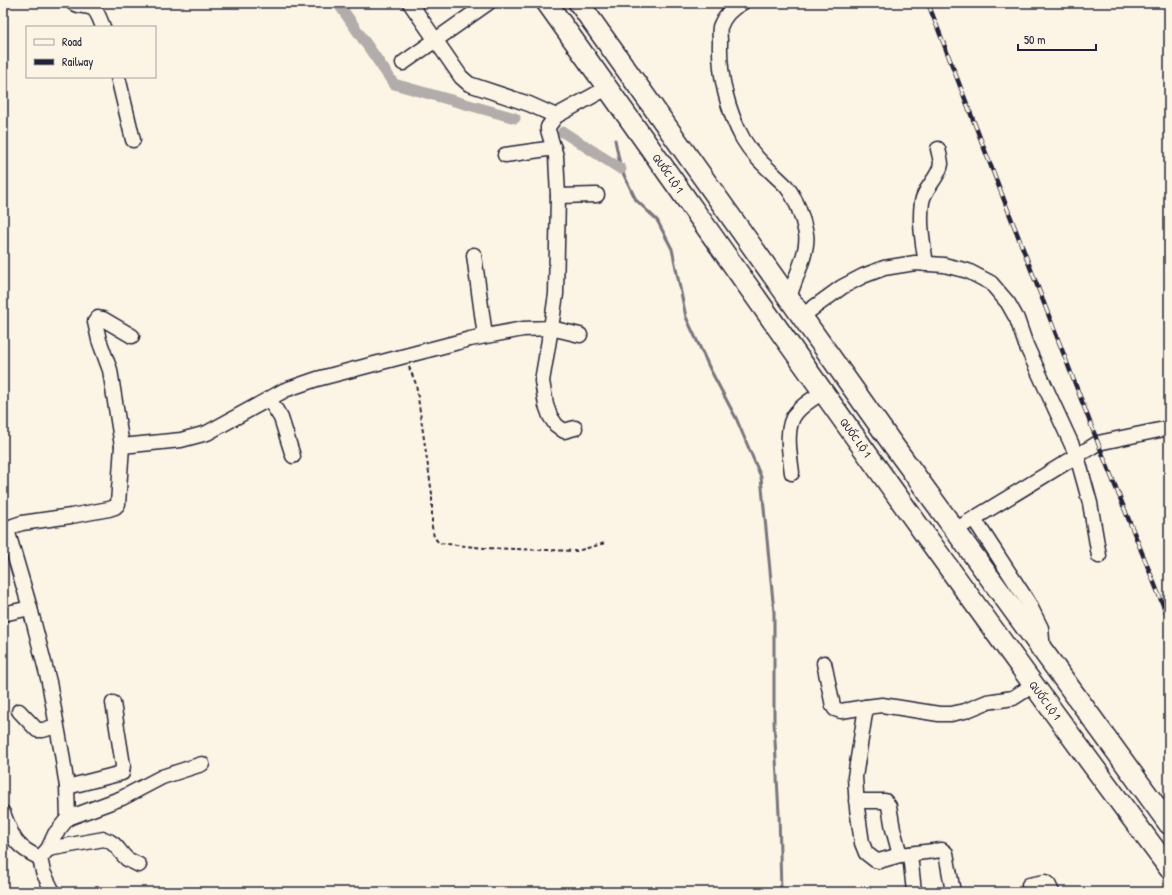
<svg xmlns="http://www.w3.org/2000/svg" width="1172" height="895" viewBox="0 0 1172 895" font-family="'Patrick Hand',sans-serif">
  <rect width="100%" height="100%" fill="#fcf5e5"/>
  <filter id="ink" filterUnits="userSpaceOnUse"><feTurbulence type="fractalNoise" baseFrequency=".025" numOctaves="2"/><feDisplacementMap in="SourceGraphic" scale="8" xChannelSelector="R" yChannelSelector="G"/><feConvolveMatrix kernelMatrix="1 2 1 2 8 2 1 2 1" color-interpolation-filters="sRGB"/></filter>
  <g filter="url(#ink)">
    <g fill="none" stroke-linecap="round" stroke-linejoin="round">
      <path stroke="#78757e" stroke-width="3" d="M615,140L621,169L636,200L657,220L672,249L686,317L710,369L736,418L761,477L774,612V722L779,814L781,892"/>
      <g stroke="#b2adab" stroke-width="11">
        <path d="M338,3L394,84L515,118"/>
        <path d="M563,132L621,169"/>
      </g>
      <defs>
        <g id="minor">
          <path d="M73,3C78,6 83,6 89,7C97,8 100,20 103,27"/>
          <path d="M742,3C732,8 724,16 720,27C719,31 720,37 720,42C719,75 727,110 743,139C754,158 771,171 786,186C796,198 803,218 806,234C809,251 794,280 789,298"/>
          <path d="M403,63L488,3"/>
          <path d="M118,77L133,140"/>
          <path d="M556,116L607,88"/>
          <path d="M505,155L554,148"/>
          <path d="M558,196L597,195"/>
          <path d="M474,255L485,336"/>
          <path d="M926,264C923,244 919,223 922,202C924,188 939,178 941,164C941,160 939,154 938,149"/>
          <path d="M802,316L842,287L863,276L884,268L915,263L944,265L968,271L991,283L1008,303L1017,319L1026,345L1077,456L1090,503L1099,556"/>
          <path d="M269,399L281,418L293,456"/>
          <path d="M575,428L564,431L556,425L550,416L546,405L542,381L551,328L580,335"/>
          <path d="M122,446L181,440L207,433L285,390L317,379L470,339L523,329L551,328L556,294L558,196L556,156L548,130V127L556,116L529,104L469,84L461,77L410,3"/>
          <path d="M792,473C790,456 784,427 796,413C803,404 814,398 823,392"/>
          <path d="M974,519L1028,602L1041,628L1043,651"/>
          <path d="M955,530L1098,443L1169,428"/>
          <path d="M3,614L30,608"/>
          <path d="M824,663L833,706L835,709L841,711L866,707"/>
          <path d="M19,711L37,730H43L56,726"/>
          <path d="M67,787L122,773L123,765L113,703"/>
          <path d="M856,801H885L889,806L893,829L900,855"/>
          <path d="M3,813C13,838 14,846 40,858"/>
          <path d="M68,818L122,798L162,777L202,764"/>
          <path d="M48,849L104,839C117,843 118,851 127,859C131,861 135,863 139,865"/>
          <path d="M910,854L914,892"/>
          <path d="M1029,885L1045,882L1048,884L1052,892"/>
          <path d="M53,892L43,872L40,858L48,849L55,834L68,818L67,787L62,754L49,682L30,608L8,533L10,529L13,526L22,523L71,516L109,509L115,507L118,504L122,446L110,370L99,340L95,322L98,318L103,319L132,336"/>
          <path d="M953,892L946,853L942,850L900,855L879,861L875,860L866,853L862,843L857,808L855,777L866,707L882,705L939,714H951L965,711L987,702L1013,698L1035,684"/>
        </g>
        <g id="highway">
          <path id="s1" d="M547,3C753,292 956,584 1169,868"/>
          <path d="M579,3L891,442L1169,824"/>
        </g>
      </defs>
      <use href="#minor" stroke="#22223b" stroke-width="17"/>
      <use href="#highway" stroke="#22223b" stroke-width="23"/>
      <path stroke="#22223b" stroke-width="2" stroke-dasharray="4 3" stroke-linecap="butt" d="M409,367L416,384L432,494V527L434,537L439,543L484,548L577,551L605,543"/>
      <use href="#minor" stroke="#fcf5e5" stroke-width="14"/>
      <use href="#highway" stroke="#fcf5e5" stroke-width="20"/>
      <defs>
        <path id="rail" d="M928,3L1098,443L1169,620"/>
      </defs>
      <use href="#rail" stroke="#22223b" stroke-width="4.5"/>
      <use href="#rail" stroke="#fcf5e5" stroke-width="3" stroke-dasharray="9" stroke-linecap="butt"/>
    </g>
  </g>
  <g text-anchor="middle" dominant-baseline="central" stroke-width="4" stroke-linejoin="round" paint-order="stroke">
    <g font-size="11" fill="#22223b" stroke="#fcf5e5">
      <text stroke="none"><textPath href="#s1" startOffset="209">QUỐC LỘ 1</textPath></text>
      <text stroke="none"><textPath href="#s1" startOffset="533">QUỐC LỘ 1</textPath></text>
      <text stroke="none"><textPath href="#s1" startOffset="857">QUỐC LỘ 1</textPath></text>
    </g>
  </g>
  <rect width="1172" height="895" fill="none" stroke="#fcf5e5" stroke-width="16"/>
  <rect x="8" y="8" width="1156" height="879" fill="none" stroke="#22223b" stroke-width="1.5" filter="url(#ink)"/>
  <rect x="26" y="26" width="130" height="52" fill="#fcf5e5" stroke="#a5a1a1"/>
  <rect x="34" y="39" width="20" height="6" fill="#fcf5e5" stroke="#a5a1a1"/>
  <text x="62" y="46" font-size="12" fill="#22223b">Road</text>
  <rect x="34" y="59" width="20" height="6" fill="#22223b" stroke="#a5a1a1"/>
  <text x="62" y="66" font-size="12" fill="#22223b">Railway</text>
  <path d="M1018 44v6h78v-6" fill="none" stroke="#22223b" stroke-width="2"/>
  <text x="1024" y="44" font-size="12" fill="#22223b" stroke="#fcf5e5" stroke-width="3" paint-order="stroke">50 m</text>
</svg>
